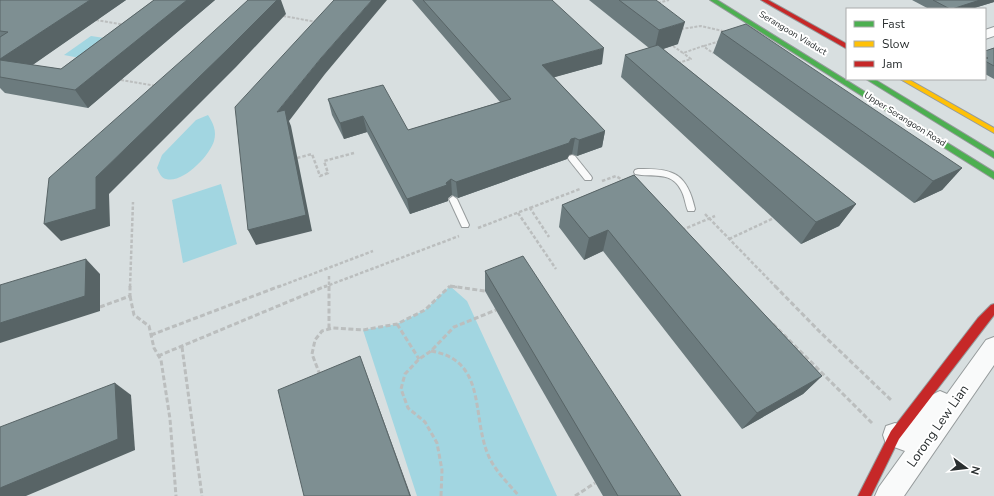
<svg xmlns="http://www.w3.org/2000/svg" width="994" height="496" viewBox="0 0 994 496" font-family="'Nunito Sans',sans-serif">
  <rect width="100%" height="100%" fill="#d8dfe0"/>
  <g fill="#a2d6e1">
    <path d="M91,36L111,39L85,59L64,55Z"/>
    <path d="M208,115C213,123 217,131 214,141C210,155 183,184 166,179C161,178 159,172 157,168L162,155L196,120Z"/>
    <path d="M221,184L237,244L183,263L172,200Z"/>
    <path d="M450,286L467,301L557,496H417L363,330L397,324L425,310Z"/>
  </g>
  <g fill="none" stroke-linecap="round" stroke-linejoin="round">
    <defs>
      <g id="lane">
        <path d="M572,155L575,156L591,176L592,178L591,180H585L569,160L568,158L569,156Z"/>
        <path d="M638,169C673,168 687,173 695,209L694,211H688C685,204 685,197 681,190C671,170 652,178 635,174L634,172L635,170Z"/>
        <path d="M453,196L457,199L469,225L468,227H462L461,225L449,199Z"/>
      </g>
      <g id="street">
        <path d="M994,27V36L985,39V30Z"/>
        <path d="M994,337V365L904,496H875L879,487L905,451L886,444L883,435L886,426L895,423L902,426C916,416 924,397 940,391L947,394L986,340Z"/>
      </g>
      <g id="fast">
        <path d="M710,0H717L994,172V179Z"/>
        <path d="M866,79H874L994,152V158Z"/>
      </g>
      <path id="slow" d="M900,79H908L994,128V133Z"/>
      <g id="jam">
        <path d="M761,0H768L847,44V49Z"/>
        <path d="M994,304V315L899,439L871,496H858L891,431L978,318L991,305Z"/>
      </g>
    </defs>
    <use href="#lane" stroke="#969b9c" stroke-width="2"/>
    <use href="#street" stroke="#969b9c" stroke-width="2"/>
    <use href="#fast" stroke="#969b9c" stroke-width="2"/>
    <use href="#slow" stroke="#969b9c" stroke-width="2"/>
    <use href="#jam" stroke="#969b9c" stroke-width="2"/>
    <g stroke="#bbbebe" stroke-width="2" stroke-dasharray="3 1.5" stroke-linecap="butt">
      <path d="M658,3L669,0"/>
      <path d="M283,16L317,22"/>
      <path d="M96,20L125,25"/>
      <path d="M681,29L701,26L727,32"/>
      <path d="M673,46L683,53L703,46L713,53"/>
      <path d="M704,46L720,41"/>
      <path d="M678,63L691,59L683,53"/>
      <path d="M121,80L156,86"/>
    </g>
    <g stroke="#bbbebe" stroke-width="2.5" stroke-dasharray="3.5 2" stroke-linecap="butt">
      <path d="M297,158L312,154L320,176L328,173L324,161L354,153"/>
      <path d="M602,181L616,176L624,181"/>
      <path d="M530,208L580,189"/>
      <path d="M518,213L556,269"/>
      <path d="M705,214L776,287"/>
      <path d="M478,228L530,208L549,237"/>
      <path d="M682,230L715,216"/>
      <path d="M729,239L774,218"/>
      <path d="M329,276V287"/>
      <path d="M130,287L133,202"/>
      <path d="M278,287L373,251"/>
      <path d="M324,287L459,236"/>
      <path d="M449,287H457"/>
    </g>
    <g stroke="#bbbebe" stroke-width="3" stroke-dasharray="5 2.5" stroke-linecap="butt">
      <path d="M329,286V329"/>
      <path d="M450,286L485,291"/>
      <path d="M775,286L820,332L891,400"/>
      <path d="M130,296L134,315L149,326L154,348L161,360L170,419L176,496"/>
      <path d="M100,307L130,296V286"/>
      <path d="M397,324L419,359"/>
      <path d="M773,324L873,424"/>
      <path d="M151,335L280,286"/>
      <path d="M182,347L202,496"/>
      <path d="M431,351C486,360 472,413 487,452C493,469 507,482 519,496"/>
      <path d="M158,356L326,286"/>
      <path d="M320,375L312,354L315,340L322,331L333,328L363,330L397,324L425,310L450,286"/>
      <path d="M441,496L442,470L437,443L425,422L408,408L401,389L405,374L419,359L431,351L454,327L496,310"/>
      <path d="M575,496L595,483"/>
    </g>
    <use href="#lane" fill="#f9fafa" fill-rule="evenodd"/>
    <use href="#street" fill="#f9fafa" fill-rule="evenodd"/>
    <use href="#fast" fill="#4caf50" fill-rule="evenodd"/>
    <use href="#slow" fill="#ffc107" fill-rule="evenodd"/>
    <use href="#jam" fill="#c62828" fill-rule="evenodd"/>
  </g>
  <g fill="#6c7b7e">
    <path d="M0,0H126L32,65L61,69L154,0H215L88,108L5,93L0,88Z"/>
    <path d="M412,0H552L602,64L554,77L605,131L602,147L577,156L572,154L569,155L567,159L458,198L452,195L448,198V201L410,214L367,132L344,139L332,115L328,99L408,130L500,102Z"/>
    <path d="M589,0H656L678,44L663,49L856,204L839,226L801,244L621,77L625,55L649,48Z"/>
    <path d="M912,0H994V2L971,9H929Z"/>
    <path d="M721,32L962,168L942,190L914,203L713,53Z"/>
    <path d="M994,48V79L985,74V51Z"/>
    <path d="M634,175L822,376L803,394L742,429L603,251L584,260L559,227L562,205Z"/>
    <path d="M485,271L681,496H603L485,291Z"/>
  </g>
  <g fill="#586466">
    <path d="M90,0H126L14,78L0,61V59Z"/>
    <path d="M187,0H215L88,108L75,90Z"/>
    <path d="M277,0H281L286,14L236,67L109,194L110,226L61,241L44,224L96,177Z"/>
    <path d="M372,0H387L325,74L289,121L291,126L312,231L256,245L248,230L277,112L321,58Z"/>
    <path d="M980,0H994V2L971,9H952Z"/>
    <path d="M685,22L678,44L654,52L659,30Z"/>
    <path d="M604,48L602,64L541,81L542,65Z"/>
    <path d="M363,116L367,132L344,139L340,123Z"/>
    <path d="M605,131L602,147L577,156L579,140Z"/>
    <path d="M575,138L572,154L569,155L567,159L458,198L456,182Z"/>
    <path d="M962,168L942,190L914,203L933,181Z"/>
    <path d="M451,179L452,195L448,198V201L410,214L407,199Z"/>
    <path d="M856,204L839,226L801,244L816,222Z"/>
    <path d="M608,230L603,251L584,260L589,238Z"/>
    <path d="M86,259L100,274V311L0,343V323Z"/>
    <path d="M360,356L367,375L411,496H410Z"/>
    <path d="M822,376L803,394L742,429L757,413Z"/>
    <path d="M115,383L131,395L135,450L26,496H0V488Z"/>
  </g>
  <g fill="#7e8f92" stroke="#586466">
    <path d="M0,0H90L0,59V37L8,32L0,31Z"/>
    <path d="M154,0H187L75,90L0,77V60L61,69Z"/>
    <path d="M248,0H277L228,49L96,177V209L44,224L49,178L190,53Z"/>
    <path d="M334,0H372L321,58L277,112L285,110L306,215L248,230L235,107Z"/>
    <path d="M423,0H552L604,48L542,65L605,131L579,140L575,138L571,139L569,143L456,182L451,179L446,183L447,185L407,199L363,116L340,123L328,99L383,85L408,130L511,99Z"/>
    <path d="M619,0H656L685,22L659,30Z"/>
    <path d="M933,0H980L952,9H950Z"/>
    <path d="M746,24L962,168L933,181L721,32Z"/>
    <path d="M658,45L856,204L816,222L625,55Z"/>
    <path d="M994,48V66L985,61V59L988,58L985,57V51Z"/>
    <path d="M634,175L822,376L757,413L608,230L589,238L562,205Z"/>
    <path d="M523,256L681,496H618L485,271Z"/>
    <path d="M86,259L85,296L0,323V285Z"/>
    <path d="M360,356L410,496H304L278,390Z"/>
    <path d="M115,383L118,439L0,488V427Z"/>
  </g>
  <g text-anchor="middle" dominant-baseline="central" stroke-width="4" stroke-linejoin="round" paint-order="stroke">
    <g font-size="9" fill="#2a2f30" stroke="#fff">
      <text transform="translate(793 33) rotate(31)">Serangoon Viaduct</text>
      <text transform="translate(905 119) rotate(32)">Upper Serangoon Road</text>
    </g>
    <g font-size="13" fill="#2a2f30" stroke="#fff">
      <text transform="translate(938 426) rotate(-55)">Lorong Lew Lian</text>
    </g>
  </g>
  <rect x="846" y="8" width="140" height="72" fill="#ffffff" stroke="#aaacac"/>
  <rect x="854" y="21" width="20" height="6" fill="#4caf50" stroke="#aaacac"/>
  <text x="882" y="28" font-size="12" fill="#2a2f30">Fast</text>
  <rect x="854" y="41" width="20" height="6" fill="#ffc107" stroke="#aaacac"/>
  <text x="882" y="48" font-size="12" fill="#2a2f30">Slow</text>
  <rect x="854" y="61" width="20" height="6" fill="#c62828" stroke="#aaacac"/>
  <text x="882" y="68" font-size="12" fill="#2a2f30">Jam</text>
  <g transform="translate(966 468) rotate(105)" stroke="#ffffff" stroke-width="3" paint-order="stroke">
  <path d="M0-3L7 15L0 10L-7 15Z" fill="#2a2f30"/>
  <text y="-6" font-size="11" font-weight="bold" text-anchor="middle" fill="#2a2f30">N</text>
  </g>
</svg>
